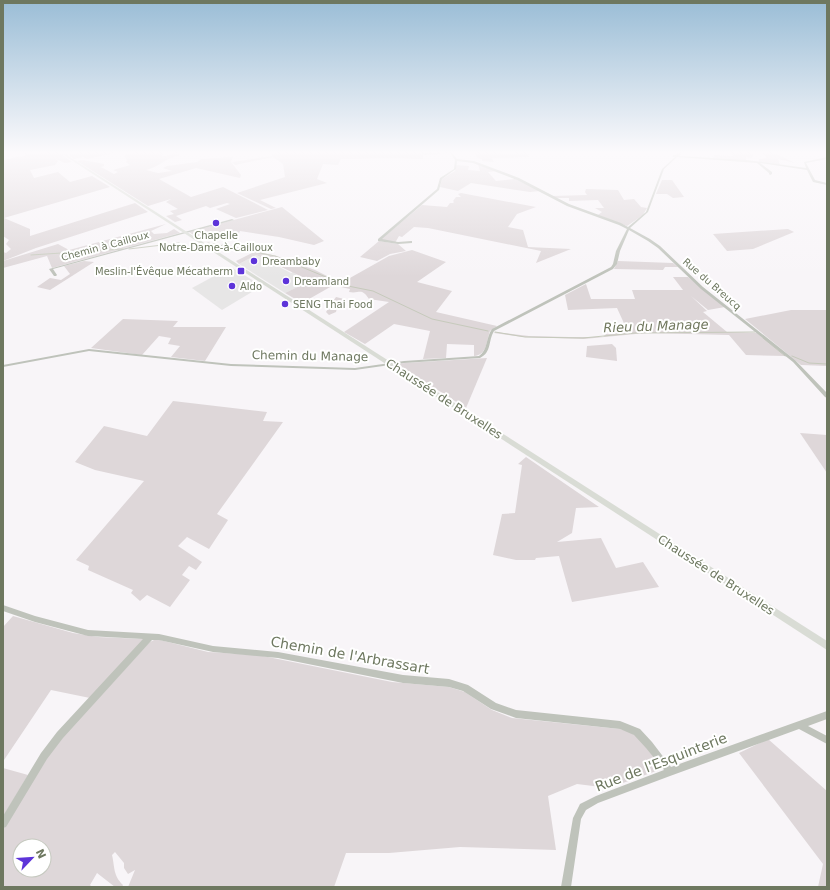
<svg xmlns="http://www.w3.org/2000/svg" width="830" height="890" viewBox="0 0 830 890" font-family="'DejaVu Sans',sans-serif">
  <rect width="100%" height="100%" fill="#f8f5f8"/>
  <g fill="#e7e6e6">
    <path d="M256,255L291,273L293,272L307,283L285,293L239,264Z"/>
    <path d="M231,267L262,286L222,310L192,288Z"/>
  </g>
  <g fill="#ded7d9" fill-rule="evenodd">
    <path d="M45,152H58L72,162L65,163L56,159L58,161L55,165L30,170L34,178L58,172L70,182L92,176L110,187L4,218L30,229V236L135,203L148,212L36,248L3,261V252L6,253L11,249L6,244L9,240L3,236V160C11,159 13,157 25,156V153L39,154Z"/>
    <path d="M81,152H119L87,159L84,157L74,159L69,155Z"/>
    <path d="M134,152H163L162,156L171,155V152H177L179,156C166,157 158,168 146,170L158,173L172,171L163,168L167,166L197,162L201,159L233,157L231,162L241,175L240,178L196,168L159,179L191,197L223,187L268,210L236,218L216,209L230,204L227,203L210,208L206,206L176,216L182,220L175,222L166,216L174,214L170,211L178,209L166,202L171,199L148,206L77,161L83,160L104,164V166L101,167L114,174L118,172L113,170L130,165L126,162L127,160L124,155Z"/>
    <path d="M273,152H418L423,154V159L392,158L341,159L338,165L323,164L317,179L327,183L260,200L276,208L271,209L237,193L285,177L283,164L273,157L235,165L232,162L272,156Z"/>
    <path d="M474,152H499L501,154L528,152L529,157L492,158L494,162L482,161V159L477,158Z"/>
    <path d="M730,152H754L752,158L746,157V160L713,158L714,155L733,156Z"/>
    <path d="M761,152H772L795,163L778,159L780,165L759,162V159L767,158Z"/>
    <path d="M478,164L497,171L488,172L496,181L515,179L540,191L530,192L471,183L458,191L440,187L442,179L455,171L456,165L469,166L468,170L480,171Z"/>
    <path d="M662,180H672L684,197L673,198L667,194H656Z"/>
    <path d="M586,189L618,190L624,200L634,199L641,207L647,208L643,215L627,226L598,215L602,212L595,208H604L598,200L569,201V198H555L552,196L587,195L585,192Z"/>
    <path d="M461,193L536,207L517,214L508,227L523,230L528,247L571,249L536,263L541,251L428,228L414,227L402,237L399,236L395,243L380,240L422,205L447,207L450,203H453L454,202L453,201L456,197H461L458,194Z"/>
    <path d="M282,207L324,241L314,245L279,237L240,231L237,237L198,238L189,232Z"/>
    <path d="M166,224L151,231L154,234L167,233L174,229L180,233L52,268L47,256L3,268V261L58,244L69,250Z"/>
    <path d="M788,229L794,232L753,249L727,251L713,234Z"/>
    <path d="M379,241L398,244L406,251L390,254L377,261L360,257Z"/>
    <path d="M223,244L277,256L315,270L339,282L302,303L285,293L306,283L297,277L298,275L256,255L239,264L236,261L254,252L221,245Z"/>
    <path d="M412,250L446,262L417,282L452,291L436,312L497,326L490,331C486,342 487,355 474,356V345L447,344L446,358L423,359L430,331L394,324L365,344L344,332L389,302L369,299C361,287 360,294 349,292L350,289L341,287L344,285L341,283L389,256Z"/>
    <path d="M84,261L94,262L50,290L37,287L50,278L61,280L70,274L64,266Z"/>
    <path d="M618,261L673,263L678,267H665L663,270L614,269Z"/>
    <path d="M673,277H688L725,307L708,310L691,296L707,311L703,312L727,332L757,333L785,356L746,355L729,335L646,333L584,339L523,337L494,333L495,332L529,336L569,337H603L606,334L628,332L617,308L568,310L565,295L586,284L591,299H635L632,290H683Z"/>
    <path d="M336,297L344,299L338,304L336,312L329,315L326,312Z"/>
    <path d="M791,310H827V366L801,365L745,319Z"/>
    <path d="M123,319L178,321L173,327H226L205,361L171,357L180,346L168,344L171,338L159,336L142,355L91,348Z"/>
    <path d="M612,344L616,348L617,361L586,357L587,346Z"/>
    <path d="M487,358L466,408L397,364L405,363Z"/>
    <path d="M173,401L267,412L263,421L283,422L217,514L228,520L209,549L187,537L178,546L202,562L196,570L189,566L182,575L190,580L170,607L147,595L140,601L131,593L133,590L88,570L89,566L76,560L144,481L95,470L75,462L104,426L147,436Z"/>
    <path d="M800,433L827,435V473Z"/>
    <path d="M526,457L599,507L576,508L572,533L557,542L601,538L616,568L643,562L659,587L572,602L559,556L536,558L535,560H516L493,555L502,514L515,513L522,465L518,464Z"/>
    <path d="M13,616L73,633L98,637L143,639V641L90,698L51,690L4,760L3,627Z"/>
    <path d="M156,639L208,652L258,655L392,682L449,687L465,692L492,710L512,718L620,729C624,730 629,731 633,734C643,740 658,758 659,770L609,788L577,784L548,796L556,850L460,847L389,853H346L334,887H128L135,870L128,874L124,868V863L115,852L112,855C115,868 113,875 123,885L122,887H115L97,873L90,885L92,887H3V829L52,748L150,642ZM20,846H44V870H20Z"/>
    <path d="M768,739L827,791V887H818L823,864L739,753Z"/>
    <path d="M3,768L28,775L3,817Z"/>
  </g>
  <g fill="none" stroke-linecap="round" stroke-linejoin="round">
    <g stroke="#c6cabc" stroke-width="1">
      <path d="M208,243L275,256L338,282"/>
      <path d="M129,249L179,243"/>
      <path d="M31,255L123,249"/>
      <path d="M343,285L373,291L432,319L488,331"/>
      <path d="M495,332L525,337L583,338L635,333L755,332"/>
      <path d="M763,338L785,356"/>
      <path d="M792,356L809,363L827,364"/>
    </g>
    <g fill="#bfc3bb" fill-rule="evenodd">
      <path d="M418,152L425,153L453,152L452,153L457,159L474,161L519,178L569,204L621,223L628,227L646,212L662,169L675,157H673V155H676L679,152H682L679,156L747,160L806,168L804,162L827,157V159L806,163L815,180L827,183V185L813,182L807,170L760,163L772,172V174L770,175L769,174V173L757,163L677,157L664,169L648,212L630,228L650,239L660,246L703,287L795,360L827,393V398L825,397L793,362L701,289L658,248L648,241L629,230L620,251L617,264L613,269L494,331C488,341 492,352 480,358L404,363L355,370L231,366L89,351L3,367V365L89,349L231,364L355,368L404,361L479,356C488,350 486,337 492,329L611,267L613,264L616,251L627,229L619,225L567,206L517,180L473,163L457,161L456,169L442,179L439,190L382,239L398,242L411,241H412V243L398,244L378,241V239L437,189L440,178L454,169L455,160L450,153L425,155Z"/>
      <path d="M232,219L234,220L53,269L57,275L56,276H54L49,269Z"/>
      <path d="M3,605L35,616L88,630L159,634L213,646L278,652L403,675L449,679L468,685L496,703L516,710L620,721L640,729L652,742L671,767L827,711V719L808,726L827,736V744L799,729L670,776L598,803L586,810L581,819L571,887H561L573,818L580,804L596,796L664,770L646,748L634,735L620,729L516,718L491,709L463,691L449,687L403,683L278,658L213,652L159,640H152L63,738L47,759L6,827L3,828V816L41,753L57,732L143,639L88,636L35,622L3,611Z"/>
    </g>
    <path fill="#d9dcd5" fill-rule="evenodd" d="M59,152H62L827,641V650Z"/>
  </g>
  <linearGradient id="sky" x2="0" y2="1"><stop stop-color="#9abdd6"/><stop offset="0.55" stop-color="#fcfafc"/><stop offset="1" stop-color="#fcfafc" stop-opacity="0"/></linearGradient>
  <rect width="830" height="277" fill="url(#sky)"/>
  <g fill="#5d34d9" stroke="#fff" stroke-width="1.5">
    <circle cx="216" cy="223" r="4"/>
    <circle cx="254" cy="261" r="4"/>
    <rect x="237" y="267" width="8" height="8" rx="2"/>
    <circle cx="286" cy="281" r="4"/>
    <circle cx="232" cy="286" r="4"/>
    <circle cx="285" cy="304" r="4"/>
  </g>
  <g text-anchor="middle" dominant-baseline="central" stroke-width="4" stroke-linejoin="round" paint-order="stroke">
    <g font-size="10" fill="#6e7860" stroke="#fff" text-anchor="start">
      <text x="216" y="235" text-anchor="middle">Chapelle<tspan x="216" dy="12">Notre-Dame-à-Cailloux</tspan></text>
      <text x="262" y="261">Dreambaby</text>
      <text x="233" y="271" text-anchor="end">Meslin-l'Évêque Mécatherm</text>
      <text x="294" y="281">Dreamland</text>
      <text x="240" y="286">Aldo</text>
      <text x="293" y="304">SENG Thai Food</text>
    </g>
    <g font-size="10" fill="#6e7860" stroke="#fff">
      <text transform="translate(105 246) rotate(-15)">Chemin à Cailloux</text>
      <text transform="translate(712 284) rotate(41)">Rue du Breucq</text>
    </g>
    <g font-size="12" fill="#6e7860" stroke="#fff">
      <text transform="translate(310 356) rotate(1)">Chemin du Manage</text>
      <text transform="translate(444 399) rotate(33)">Chaussée de Bruxelles</text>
      <text transform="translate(716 575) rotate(33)">Chaussée de Bruxelles</text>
    </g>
    <g font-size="13" font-style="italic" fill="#72795f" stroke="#fff">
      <text transform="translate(656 326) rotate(-2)">Rieu du Manage</text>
    </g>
    <g font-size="14" fill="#6e7860" stroke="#fff">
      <text transform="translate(350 655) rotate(10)">Chemin de l'Arbrassart</text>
      <text transform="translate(661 762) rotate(-21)">Rue de l'Esquinterie</text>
    </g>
  </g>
  <rect width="830" height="890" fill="none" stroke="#6e7860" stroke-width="8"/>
  <g transform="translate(32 858) rotate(65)"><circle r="19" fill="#ffffff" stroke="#c5c9bf"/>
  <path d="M0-3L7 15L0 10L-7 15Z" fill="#5d34d9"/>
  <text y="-6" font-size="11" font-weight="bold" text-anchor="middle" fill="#6e7860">N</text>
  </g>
</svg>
